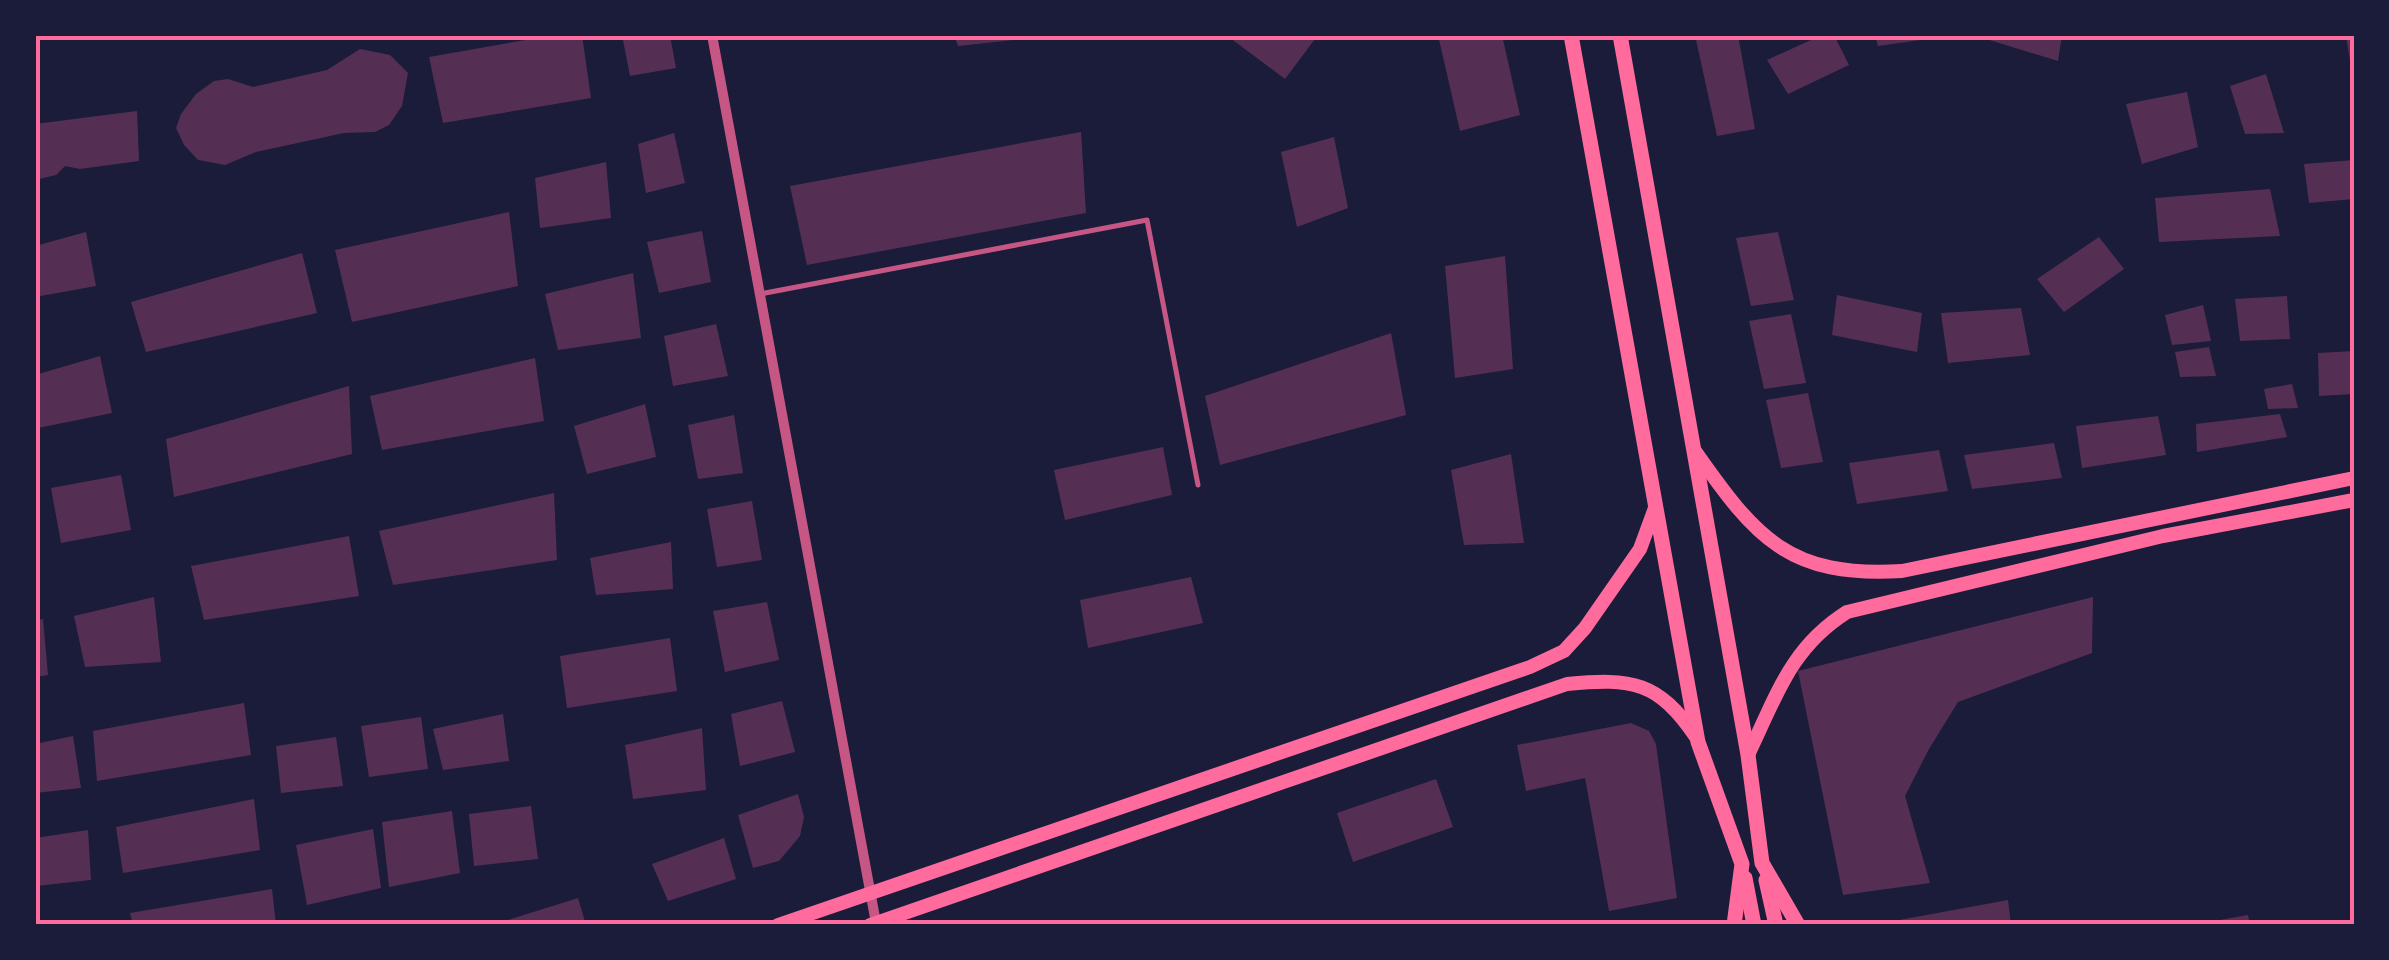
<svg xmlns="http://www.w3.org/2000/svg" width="2389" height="960" viewBox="0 0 2389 960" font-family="Roboto,sans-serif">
  <rect width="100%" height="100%" fill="#1b1b3a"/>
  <g fill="#542f53">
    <path d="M554,35H582L591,98L443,123L429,57Z"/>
    <path d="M622,35H670L676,68L630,76Z"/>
    <path d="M954,35H1033V38L958,46Z"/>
    <path d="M1226,35H1318L1285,79Z"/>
    <path d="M1438,35H1502L1520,115L1460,131Z"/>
    <path d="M1695,35H1738L1755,129L1717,136Z"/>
    <path d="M1822,35H1834L1849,65L1788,94L1767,60Z"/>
    <path d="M1875,35H1942V37L1878,46Z"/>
    <path d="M1973,35H2062L2058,61Z"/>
    <path d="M2354,35V72H2352L2346,37Z"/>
    <path d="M360,49L390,55L408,73L402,106L389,125L375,132L344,133L256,152L225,165L198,160L184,145L176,128L181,114L196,94L214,81L228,79L253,87L327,70Z"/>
    <path d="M2266,74L2284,133L2245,134L2230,86Z"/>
    <path d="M2187,92L2198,147L2142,164L2126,104Z"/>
    <path d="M137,111L139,161L80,169L65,166L56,175L35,180V124Z"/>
    <path d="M1081,132L1086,213L807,265L790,186Z"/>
    <path d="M674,133L685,183L646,193L638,144Z"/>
    <path d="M1334,137L1348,208L1297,227L1281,152Z"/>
    <path d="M2354,160V199L2309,203L2304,164Z"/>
    <path d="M606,162L611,218L540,228L535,178Z"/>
    <path d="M2270,189L2280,236L2159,242L2155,198Z"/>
    <path d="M509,212L518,286L352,322L335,250Z"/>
    <path d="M702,231L711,282L659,293L647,242Z"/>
    <path d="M86,232L96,286L35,297V246Z"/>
    <path d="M1778,232L1794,300L1751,306L1736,238Z"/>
    <path d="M2099,237L2124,269L2064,312L2037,279Z"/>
    <path d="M302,253L317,313L146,352L131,302Z"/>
    <path d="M1505,256L1513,369L1455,378L1445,266Z"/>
    <path d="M633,273L641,338L558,350L545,294Z"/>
    <path d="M1837,295L1922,313L1917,352L1832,335Z"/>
    <path d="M2287,296L2290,339L2240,341L2235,299Z"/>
    <path d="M2203,305L2211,341L2172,345L2165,315Z"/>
    <path d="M2021,308L2030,355L1948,363L1941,313Z"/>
    <path d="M1791,314L1806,383L1764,389L1749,321Z"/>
    <path d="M716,324L728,376L673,386L664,336Z"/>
    <path d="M1391,333L1406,415L1220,465L1205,396Z"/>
    <path d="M2209,347L2216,376L2180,377L2175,352Z"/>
    <path d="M2354,351V394L2319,396L2318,353Z"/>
    <path d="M100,356L112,413L38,428L35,375Z"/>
    <path d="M535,358L544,421L382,450L370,396Z"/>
    <path d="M2292,384L2298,408L2268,409L2264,389Z"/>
    <path d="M349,386L352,454L174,497L166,439Z"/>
    <path d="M1808,393L1823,462L1781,468L1766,400Z"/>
    <path d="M645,404L656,457L587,474L574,426Z"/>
    <path d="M2280,414L2287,437L2197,452L2196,424Z"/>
    <path d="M734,415L743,473L698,479L688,425Z"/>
    <path d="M2158,416L2166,455L2082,468L2076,426Z"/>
    <path d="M2054,443L2062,478L1972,489L1964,455Z"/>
    <path d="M1163,447L1172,495L1065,520L1054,470Z"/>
    <path d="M1939,450L1948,491L1857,504L1849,463Z"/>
    <path d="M1511,454L1524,543L1464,545L1451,470Z"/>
    <path d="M121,475L131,530L61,543L51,488Z"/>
    <path d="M554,493L557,560L393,585L379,531Z"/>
    <path d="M752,501L762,560L717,567L707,509Z"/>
    <path d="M349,536L359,596L204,620L191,566Z"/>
    <path d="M671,542L673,589L596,595L590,558Z"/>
    <path d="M1191,577L1203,623L1088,648L1080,600Z"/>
    <path d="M154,597L161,662L85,667L74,616Z"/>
    <path d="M2093,597L2092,653L1958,702L1929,749L1905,796L1930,883L1843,895L1798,671Z"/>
    <path d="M767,602L779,660L725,672L713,611Z"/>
    <path d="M43,619L48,675L35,677V621Z"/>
    <path d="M670,638L677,691L567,708L560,656Z"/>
    <path d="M782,701L795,752L740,766L731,714Z"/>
    <path d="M244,703L251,755L97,781L93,731Z"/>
    <path d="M503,714L509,761L443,770L433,729Z"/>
    <path d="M421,717L428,769L369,777L361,726Z"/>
    <path d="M1631,723L1649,731L1656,744L1677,898L1609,911L1585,778L1526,791L1517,745Z"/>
    <path d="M702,728L706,790L633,799L625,745Z"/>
    <path d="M73,736L81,788L35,793V744Z"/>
    <path d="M336,737L343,786L281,793L276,746Z"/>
    <path d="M1436,779L1453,827L1353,862L1337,813Z"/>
    <path d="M798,794L804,817L800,836L779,861L753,868L738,815Z"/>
    <path d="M254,799L260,850L123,873L116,827Z"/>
    <path d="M531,806L538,859L474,866L469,814Z"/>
    <path d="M452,811L460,873L389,887L382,822Z"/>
    <path d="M373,829L381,888L307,905L296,845Z"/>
    <path d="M88,830L91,880L36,886L35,838Z"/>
    <path d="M724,838L736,879L668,901L652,864Z"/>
    <path d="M272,889L276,925H133L130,913Z"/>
    <path d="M578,898L586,925H495V924Z"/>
    <path d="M2008,900L2011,925H1883V923Z"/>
    <path d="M2248,915L2250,925H2204L2203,923Z"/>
  </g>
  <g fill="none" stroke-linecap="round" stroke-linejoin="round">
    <path stroke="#c65784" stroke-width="5" d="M760,294L1147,220L1198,485"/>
    <path stroke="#c65784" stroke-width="10" d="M712,35L876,923"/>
    <g stroke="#ff6b9d" stroke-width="14">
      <path d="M1695,451C1756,538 1789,578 1902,571L2354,478"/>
      <path d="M1748,755C1776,697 1790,648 1847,612L2163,536L2354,500"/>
      <path d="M778,925L1530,667L1564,651L1585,628L1640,549L1655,508"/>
      <path d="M870,925L1567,684C1632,678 1658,681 1696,737"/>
    </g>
    <g stroke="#ff6b9d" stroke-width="15">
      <path d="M1571,35L1698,742L1742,864L1734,925"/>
      <path d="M1620,35L1748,755L1762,863L1798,925"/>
      <path d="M1745,878L1754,925"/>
      <path d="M1766,880L1776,925"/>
    </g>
  </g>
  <rect width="2389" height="960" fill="none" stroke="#1b1b3a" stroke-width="75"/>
  <rect x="38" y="38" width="2314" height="884" fill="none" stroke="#ff6b9d" stroke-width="4"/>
</svg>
